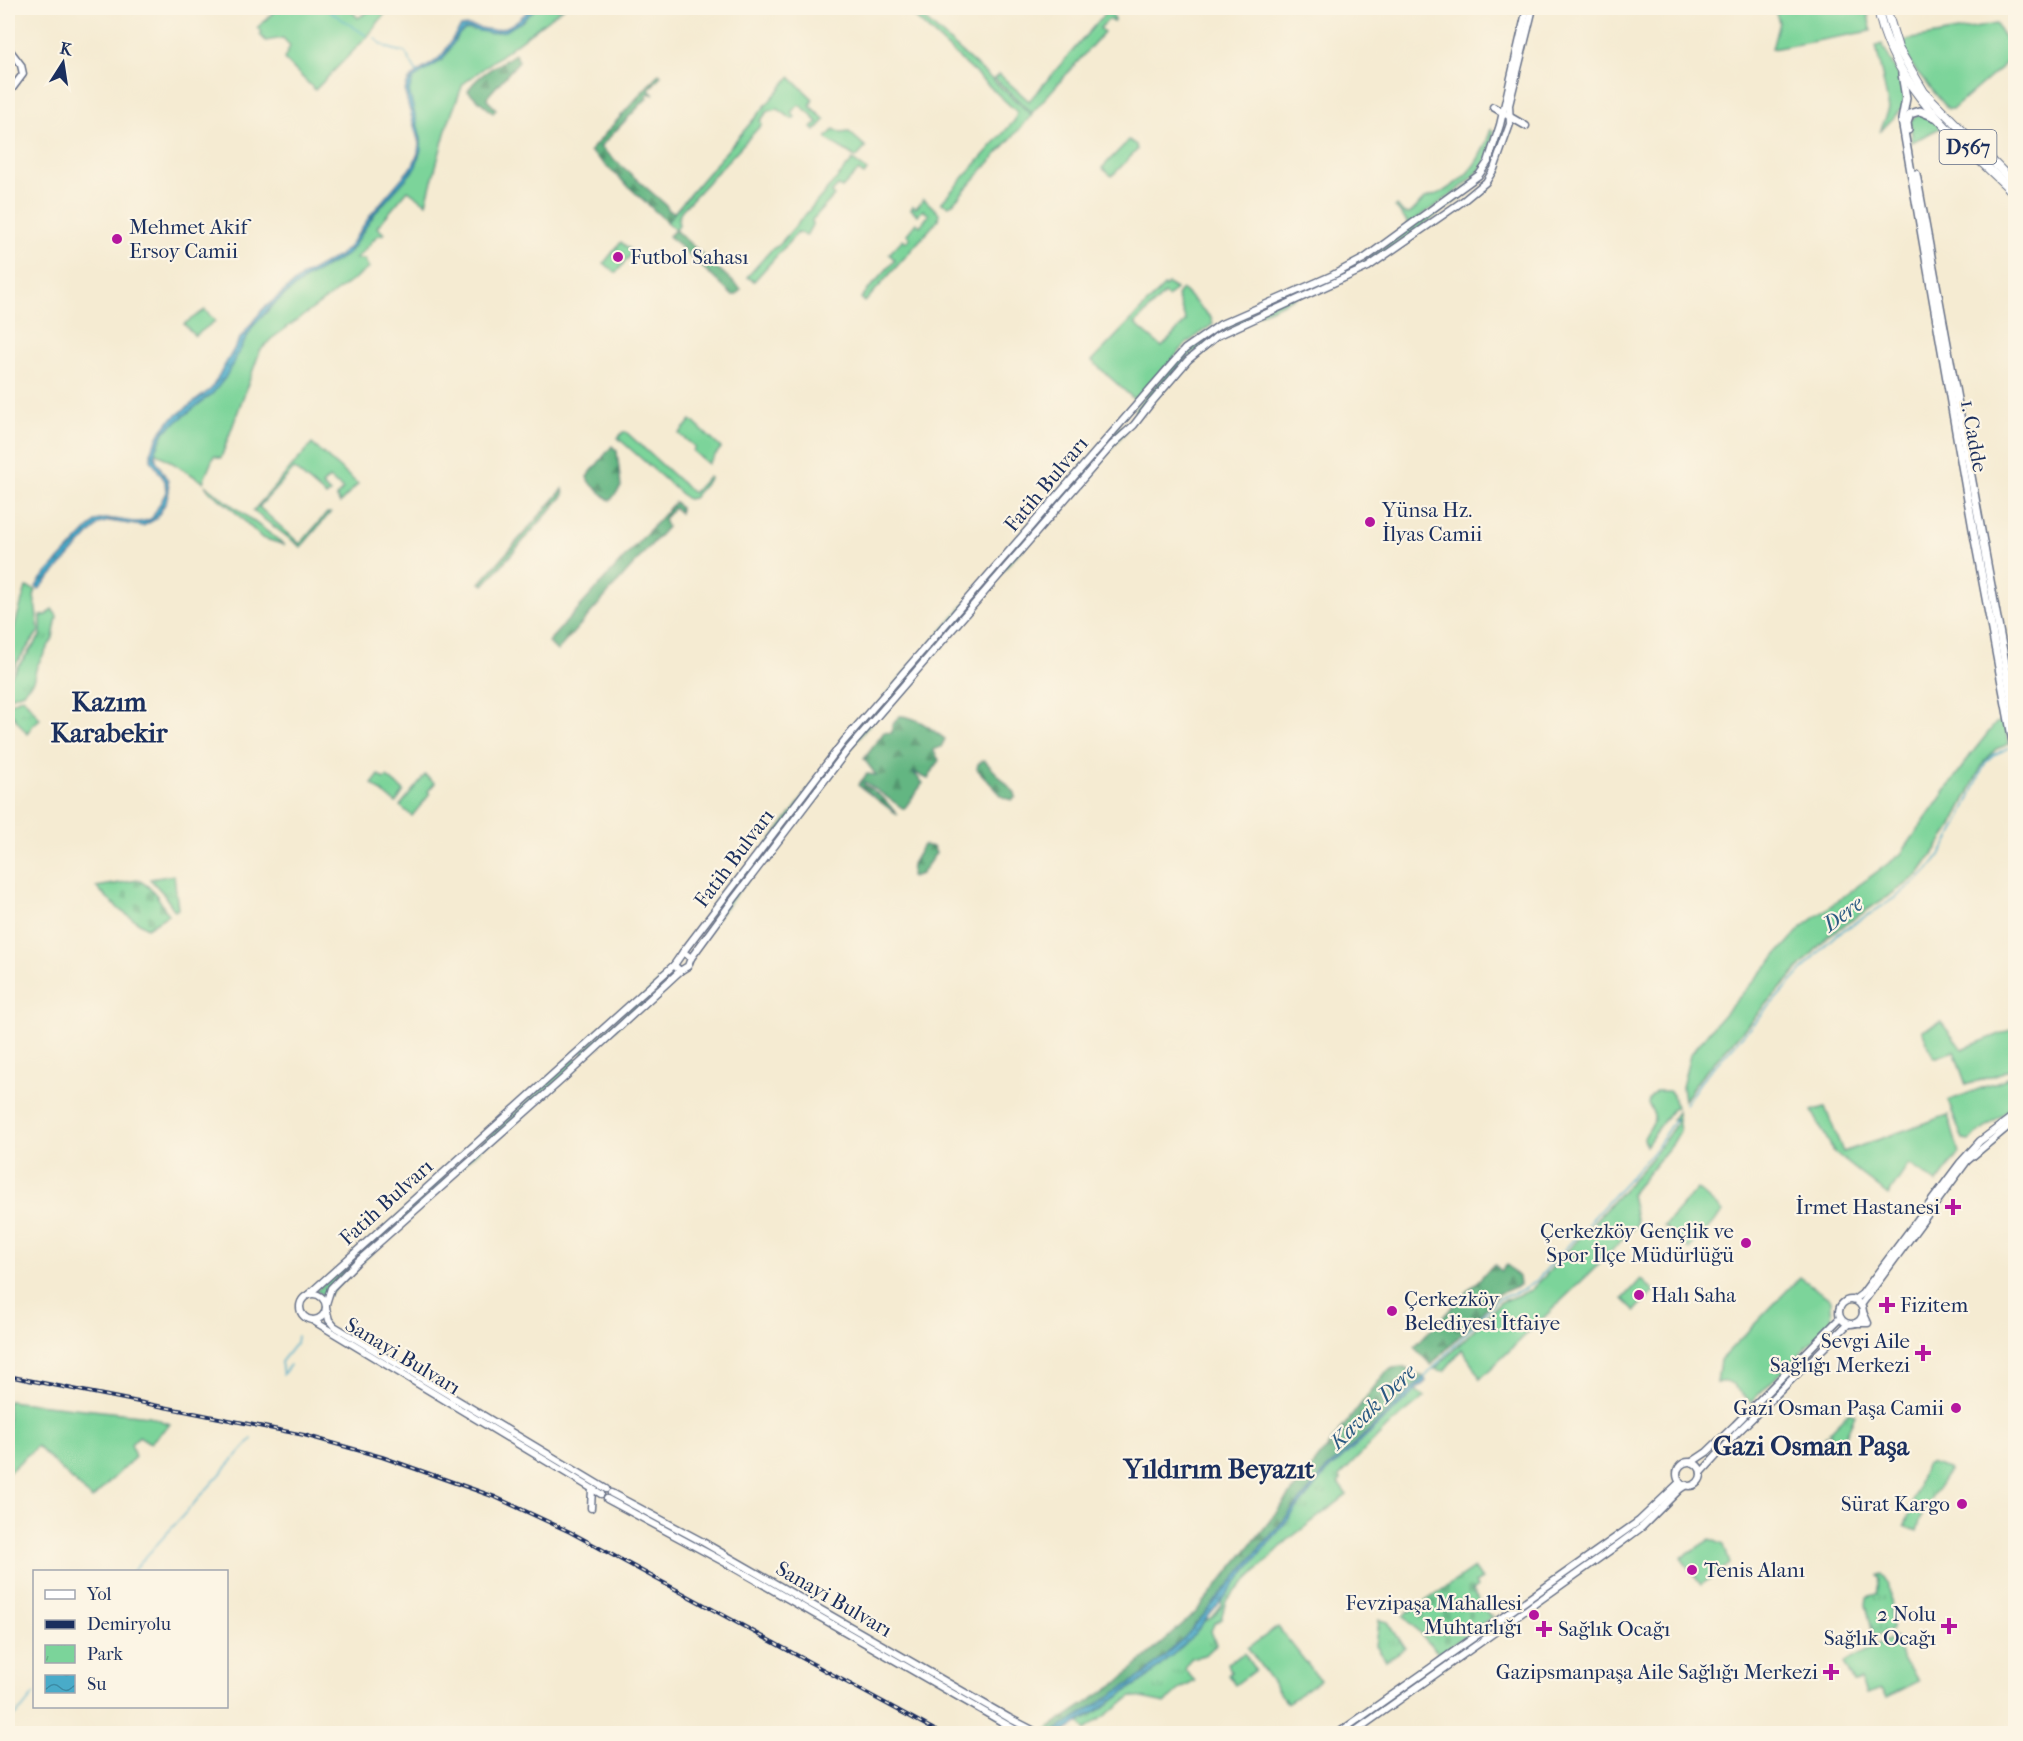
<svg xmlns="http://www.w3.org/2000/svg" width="2023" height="1741" viewBox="0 0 2023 1741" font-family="'IM FELL French Canon',serif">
  <defs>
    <pattern id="forest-firs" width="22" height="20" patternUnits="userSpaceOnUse" patternTransform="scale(1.5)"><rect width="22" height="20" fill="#64b682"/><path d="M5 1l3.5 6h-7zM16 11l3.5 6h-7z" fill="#52946e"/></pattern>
    <pattern id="cemetery-stones" width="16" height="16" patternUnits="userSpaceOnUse" patternTransform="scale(1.5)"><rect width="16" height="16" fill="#7bd49a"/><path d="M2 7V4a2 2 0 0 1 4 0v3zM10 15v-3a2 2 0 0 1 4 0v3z" fill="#6ab687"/></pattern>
    <pattern id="park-tufts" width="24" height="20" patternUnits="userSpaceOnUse" patternTransform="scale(1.5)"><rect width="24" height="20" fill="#7bd49a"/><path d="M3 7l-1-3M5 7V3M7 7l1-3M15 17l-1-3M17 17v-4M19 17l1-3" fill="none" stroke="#6ab687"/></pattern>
    <pattern id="water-waves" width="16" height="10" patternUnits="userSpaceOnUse" patternTransform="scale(1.5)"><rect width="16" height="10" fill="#49abc9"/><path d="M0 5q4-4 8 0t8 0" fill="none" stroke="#3c8ca6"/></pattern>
  </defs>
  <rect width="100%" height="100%" fill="#fcf5e5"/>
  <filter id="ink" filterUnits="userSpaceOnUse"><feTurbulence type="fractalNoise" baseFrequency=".0167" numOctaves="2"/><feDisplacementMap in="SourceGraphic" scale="12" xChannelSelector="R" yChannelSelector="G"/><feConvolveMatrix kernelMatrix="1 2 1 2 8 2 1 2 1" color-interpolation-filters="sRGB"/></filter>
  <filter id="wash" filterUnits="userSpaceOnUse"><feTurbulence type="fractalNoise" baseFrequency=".008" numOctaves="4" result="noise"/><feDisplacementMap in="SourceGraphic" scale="24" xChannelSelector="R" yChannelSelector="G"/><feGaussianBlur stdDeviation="1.35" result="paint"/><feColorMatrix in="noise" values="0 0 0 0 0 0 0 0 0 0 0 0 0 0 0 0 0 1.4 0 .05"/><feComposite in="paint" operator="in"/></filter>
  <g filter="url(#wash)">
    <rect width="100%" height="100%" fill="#f5ebd2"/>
    <g fill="#7bd49a" stroke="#4b827c" stroke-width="1.5">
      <path d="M278,8H349L358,18L374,8H389L368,36L315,90L284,59L290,46L283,38L266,41L260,35L262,32L257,28Z"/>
      <path d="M536,8H563L463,84L447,126L426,203L408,190L377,227L384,234L377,236L356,259H364L369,268L271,339L260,351L221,458L214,456L203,482L155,452L166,429L213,393L253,326L275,303L300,282L348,254L375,213L412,172C435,138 400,101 411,81C418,71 433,68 442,60C451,51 454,37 464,29L499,32L521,22Z"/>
      <path d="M905,8H912L1032,115L953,203L949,206L941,203L1015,120L1017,112Z"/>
      <path d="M1774,8H1867L1871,31L1772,49L1779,22Z"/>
      <path d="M1108,10L1115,18L1113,22L1109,19L1100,28L1104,32L1032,113L995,79L999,74L1029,101Z"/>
      <path d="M1996,24L2015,55L1953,109H1948L1914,68L1902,47L1907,40Z"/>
      <path d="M1882,44L1903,84L1904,106L1880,132L1889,109L1876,46Z"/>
      <path d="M790,77L813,99L810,106L825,120L815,131L812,128L818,122L812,117V115L799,105L791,112L795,117L792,119L778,109L768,111L760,121L762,124L681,211L678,220L679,225L675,230L666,222Z"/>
      <path d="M1920,113L1932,117L1942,127L1912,142L1911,120Z"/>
      <path d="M834,129L841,133L849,132L866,147L856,158C846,149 836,147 826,138Z"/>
      <path d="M1491,129L1494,132C1492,142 1490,154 1485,163C1472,184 1430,209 1409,224L1395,207L1397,206L1403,213L1409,214C1416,210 1419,202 1426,198C1431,195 1438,195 1444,191C1471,175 1481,159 1491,129Z"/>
      <path d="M1500,130L1504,131L1489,170L1472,189L1370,263L1216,334L1188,357L1140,414L1134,410L1183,354L1216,329L1364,261L1470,185L1489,167Z"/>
      <path d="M1129,140L1136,145L1137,150L1112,176L1102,168Z"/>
      <path d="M853,160L867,171L864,175L858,171L842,188L838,186L831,193L834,196L812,220V225L806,236L798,232L754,281L747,277L772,249L778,246Z"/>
      <path d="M924,199L939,213L938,220L865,302L861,298L895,260L889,254L903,239L906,242L910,238L907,234L916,223L920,226L929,215L923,210L918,215L911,209L913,206L916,208Z"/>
      <path d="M621,242L633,252L616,273L604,263Z"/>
      <path d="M1168,284L1176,289L1168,297L1164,294L1135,324L1162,347L1186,321L1177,296L1182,289L1211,318L1213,324L1186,344L1136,401L1092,361L1164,286L1165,287Z"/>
      <path d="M205,310L215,321L195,336L184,324Z"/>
      <path d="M691,420L721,448L708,464L693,451L695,447L679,434Z"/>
      <path d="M1120,426L1126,431L887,702L715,921L713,916L816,781L892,688Z"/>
      <path d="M623,432H626L693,493L708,477L710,478L693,498L687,499L618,438Z"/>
      <path d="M312,444L358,484L340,503L336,497L343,489L338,484L337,485L329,478L322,485L330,493L326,496L294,469L259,507L300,544L327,513H330L301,547L253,511Z"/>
      <path d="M205,485L285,545L262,538L230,507L209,491Z"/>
      <path d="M26,587L36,590L34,596L39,631L8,675V649Z"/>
      <path d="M2001,721L2006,724L2009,744L1996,749L1984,762L1949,831L1919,874L1905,885L1829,935L1700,1078L1684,1100L1682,1087L1690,1055L1711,1029L1801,928L1901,854L1972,753L1996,723Z"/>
      <path d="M379,775L384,779L387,777L404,791L396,803L372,784Z"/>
      <path d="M425,775L435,783L428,791L430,794L412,816L400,806Z"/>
      <path d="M670,972L675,974L585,1056L583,1055V1051Z"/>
      <path d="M1941,1022L1962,1049L2015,1028V1068L1966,1085L1954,1051L1934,1058L1922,1030Z"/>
      <path d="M575,1058L579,1061L453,1174L450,1171Z"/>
      <path d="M2015,1075V1104L1969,1141L1963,1140L1948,1101Z"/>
      <path d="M1656,1091H1669L1673,1095L1676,1108L1672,1109L1646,1146L1644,1138C1652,1122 1660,1121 1648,1104L1649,1099Z"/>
      <path d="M1825,1107L1843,1152L1948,1115L1959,1153L1937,1183L1909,1164L1888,1195L1834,1152L1812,1111Z"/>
      <path d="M1677,1112L1680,1131L1673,1143L1631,1194L1637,1224L1592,1271L1480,1379V1376L1462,1349L1444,1371L1435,1369L1501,1302L1531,1290L1544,1277L1652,1158L1676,1124V1119H1672Z"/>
      <path d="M444,1176L447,1179L326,1297L316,1291Z"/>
      <path d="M1697,1189L1723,1212L1689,1249L1664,1226Z"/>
      <path d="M1800,1277L1831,1300L1832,1322L1751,1402C1741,1394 1731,1377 1717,1383L1720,1360Z"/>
      <path d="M1641,1279L1654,1291L1635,1311L1623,1299Z"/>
      <path d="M8,1401L149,1416L170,1424L150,1443L139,1436L131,1444L135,1457L92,1499L37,1446L8,1473Z"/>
      <path d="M1710,1539L1724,1545L1730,1564L1701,1585L1681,1558Z"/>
      <path d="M1278,1627L1320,1680L1287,1703L1248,1648Z"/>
      <path d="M1895,1636L1903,1661L1919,1681L1887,1697L1882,1689L1866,1694L1861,1680L1854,1682L1844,1663Z"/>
      <path d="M1244,1653L1255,1670L1235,1685L1228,1675L1231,1672L1228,1663Z"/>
    </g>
    <g fill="url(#forest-firs)" stroke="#407270" stroke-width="1.5">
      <path d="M515,54L519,61L487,97L488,101L496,109L493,113L468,91C476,75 500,64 515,54Z"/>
      <path d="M659,73L661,75L649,90L654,95L648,93L646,96L647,98L600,147L666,205L669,211L675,212L667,222L590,151Z"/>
      <path d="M675,230L741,289L736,295H732L669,236Z"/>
      <path d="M612,446L617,451L621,487L610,501L589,482L587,477Z"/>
      <path d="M563,489L564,495L484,585L480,583Z"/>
      <path d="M675,502L680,508V513L674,508L664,519L667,527L557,651L548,642Z"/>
      <path d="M899,716C917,716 931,729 945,739L941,747L933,750L939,760L928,779L913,772L923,783L904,809L865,782L863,783L884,799L898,815L858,785L867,774L876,775L864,759L884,732L892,733V726Z"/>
      <path d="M984,760L1015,793L1016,797L1012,800L1003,797L977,769L978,764Z"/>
      <path d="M923,845L933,847L936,853L921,874L911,877L912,864Z"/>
      <path d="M1494,1264L1501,1271L1507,1265L1519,1277L1520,1285L1498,1294L1480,1315L1431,1365L1414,1347Z"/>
      <path d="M1402,1367L1424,1377L1384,1417L1327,1469L1186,1636L1145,1674L1061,1729L1047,1733V1729L1051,1726L1117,1683L1196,1612L1258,1536L1386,1372L1393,1368Z"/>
    </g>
    <g fill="url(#cemetery-stones)" stroke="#4b827c" stroke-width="1.5">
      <path d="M138,880C154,888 160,900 168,915L147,928L121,911L96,887Z"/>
      <path d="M1474,1568L1482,1579L1475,1583L1477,1587L1472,1591L1489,1615L1493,1616L1439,1654L1404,1616Z"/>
    </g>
    <g fill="url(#park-tufts)" stroke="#4b827c" stroke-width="1.5">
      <path d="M52,609L57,616L53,638L37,666L33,681L23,692L8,698V680L41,635V616L47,615Z"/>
      <path d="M23,697L40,719L33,725L27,734L8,709V704Z"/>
      <path d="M174,875L178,909L175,911L162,892L150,879Z"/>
      <path d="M1415,1390L1425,1397L1386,1428L1339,1477L1341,1480L1338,1483L1347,1495L1289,1539L1226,1601L1221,1619L1214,1624L1211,1631L1216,1644C1213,1648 1208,1653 1204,1655C1190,1659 1191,1655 1185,1670L1195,1681L1179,1690L1165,1703L1132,1696L1085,1730L1080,1723L1148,1677L1190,1639L1203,1622L1212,1618L1221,1607L1222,1599L1328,1471Z"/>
      <path d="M1849,1412L1855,1415L1841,1447L1825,1437L1827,1435L1829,1437L1831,1434L1829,1432Z"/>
      <path d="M1929,1463L1948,1469L1949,1471L1924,1508L1917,1531L1905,1526L1925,1465Z"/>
      <path d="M1882,1574C1885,1577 1886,1578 1888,1582C1890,1586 1892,1625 1891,1629L1874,1637L1866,1605L1867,1597L1877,1594L1880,1579L1878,1575Z"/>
      <path d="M1379,1620L1388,1622L1405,1648L1386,1661L1376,1646Z"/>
    </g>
    <g fill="url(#water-waves)" stroke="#326d94" stroke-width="1.5">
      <path d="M531,8H536L521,22L505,31L490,33L470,29L464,30L459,34L443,59L413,79L409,91L421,139V149L416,166L412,172L375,213L348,254L309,276L275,303L253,326L225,378L213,393L164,432L155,452L156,460L168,481L169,491L166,502L156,519L143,526L109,521L99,524L39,589L36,587L41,579L96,521C115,513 135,529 152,518L166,492L165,481L151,460V450L162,430L169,421L211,389L241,337L263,309L302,276L340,255L348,248L372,213L413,165L418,153L419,143L405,93C407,70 429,70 441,56C449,47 453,35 461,27C470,25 476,27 485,29C505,33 518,21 531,8Z"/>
      <path d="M1424,1377L1426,1381L1328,1471L1190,1639L1148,1677L1063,1733H1052L1145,1674L1186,1636L1327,1469L1384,1417Z"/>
    </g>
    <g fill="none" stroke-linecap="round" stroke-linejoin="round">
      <g stroke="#49abc9" stroke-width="1.5">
        <path d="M325,8L367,36"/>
        <path d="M375,38C384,48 392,50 405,52L417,73"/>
        <path d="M1685,1104L1701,1081L1827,943L1837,934C1870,913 1910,893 1935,862C1957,832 1970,795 1986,762L1993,755L2009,748"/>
        <path d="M283,1374L290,1365"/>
        <path d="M283,1375L281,1362L296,1343L297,1336"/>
        <path d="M1424,1378L1498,1299L1524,1289L1536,1281L1653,1152L1675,1119"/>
        <path d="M132,1572L252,1439"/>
        <path d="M8,1721L22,1709L34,1694"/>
      </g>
    </g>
  </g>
  <g filter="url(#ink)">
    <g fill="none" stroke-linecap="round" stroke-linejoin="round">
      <defs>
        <g id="secondary">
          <path d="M8,48L21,65L23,74L8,94"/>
          <path d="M1493,107L1526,126"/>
          <path d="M683,952L844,741L1185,349L1221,324L1333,275L1365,258L1479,175L1488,162L1500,125L1527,8"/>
          <path d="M683,952L691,958L688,966L680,971L674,965Z"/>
          <path d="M691,958L734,899L846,752L1112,445L1134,425L1151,403L1188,360L1217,336L1368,267L1463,201L1486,182L1494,169L1510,124L1509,105L1533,8"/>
          <circle cx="313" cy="1307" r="13"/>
          <path d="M308,1295L674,965"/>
          <path d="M1854,1300L1862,1294L1960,1163L1980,1141L2016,1114"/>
          <circle cx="1851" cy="1312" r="12"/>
          <path d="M326,1304L331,1288L356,1263L566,1076L680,971"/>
          <path d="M1861,1305L1967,1161L2016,1120"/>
          <path d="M326,1308L329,1320L334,1326L606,1489"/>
          <path d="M312,1320L601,1494"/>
          <path d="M1856,1323H1868L1863,1312"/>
          <path d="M1692,1462L1707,1452L1735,1425L1840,1318"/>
          <circle cx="1689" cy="1474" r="12"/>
          <path d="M1701,1473L1737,1433L1848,1324"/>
          <path d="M611,1493L701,1541L1009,1718L1040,1734"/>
          <path d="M607,1499L726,1563L1023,1734"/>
          <path d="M591,1508L592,1489"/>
          <path d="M1337,1734L1639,1521L1680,1482"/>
          <path d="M1351,1734L1619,1544L1642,1527L1680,1489L1686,1485"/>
        </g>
        <g id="primary">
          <path d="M1902,74L1906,98L1902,120L1973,529L2016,758"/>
          <path d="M1908,130L1907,123L1910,114L1920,111L1935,117"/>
          <path d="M1916,174L2016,723"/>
        </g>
        <g id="trunk">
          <path d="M1878,8C1892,88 1960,140 2016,195"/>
          <path d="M1886,8L1898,48L1924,92L2016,185"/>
        </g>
      </defs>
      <use href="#secondary" stroke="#677187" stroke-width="9"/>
      <use href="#primary" stroke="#677187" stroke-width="10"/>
      <use href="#trunk" stroke="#677187" stroke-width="10"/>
      <use href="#secondary" stroke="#fff" stroke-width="6"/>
      <use href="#primary" stroke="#fff" stroke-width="7"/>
      <use href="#trunk" stroke="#fff" stroke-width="8"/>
      <defs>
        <path id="rail" d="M8,1376L304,1435L382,1457L495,1497L570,1532L942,1734"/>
      </defs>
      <use href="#rail" stroke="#1b2f5e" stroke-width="4"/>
      <use href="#rail" stroke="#fcf5e5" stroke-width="1.5" stroke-dasharray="4.5" stroke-linecap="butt"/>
    </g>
  </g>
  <g fill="#b5179e" stroke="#fcf5e5" stroke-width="2">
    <circle cx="117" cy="239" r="6"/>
    <circle cx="618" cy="257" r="6"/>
    <circle cx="1370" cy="522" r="6"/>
    <path d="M1950 1198h6v6h6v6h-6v6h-6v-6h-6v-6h6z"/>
    <circle cx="1746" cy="1243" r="6"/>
    <circle cx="1639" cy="1295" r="6"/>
    <path d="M1884 1296h6v6h6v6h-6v6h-6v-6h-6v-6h6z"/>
    <circle cx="1392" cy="1311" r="6"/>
    <path d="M1920 1344h6v6h6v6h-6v6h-6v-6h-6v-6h6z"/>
    <circle cx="1956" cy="1408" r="6"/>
    <circle cx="1962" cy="1504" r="6"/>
    <circle cx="1692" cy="1570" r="6"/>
    <circle cx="1534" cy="1615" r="6"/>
    <path d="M1946 1617h6v6h6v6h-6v6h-6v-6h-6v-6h6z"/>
    <path d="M1541 1620h6v6h6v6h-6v6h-6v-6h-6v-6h6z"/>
    <path d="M1828 1663h6v6h6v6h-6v6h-6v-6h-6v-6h6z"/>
  </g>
  <g text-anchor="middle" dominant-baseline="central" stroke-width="4.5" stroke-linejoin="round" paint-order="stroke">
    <rect fill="#fcf5e5" stroke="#5e6a86" stroke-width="1.5" x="1939.5" y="130" width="57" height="34" rx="4.5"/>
    <g font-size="20" font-weight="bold" fill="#1b2f5e">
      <text x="1968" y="147">D567</text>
    </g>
    <g font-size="21" fill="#1b2f5e" stroke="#fcf5e5" text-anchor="start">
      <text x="129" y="227">Mehmet Akif<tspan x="129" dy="24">Ersoy Camii</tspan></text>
      <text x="630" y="257">Futbol Sahası</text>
      <text x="1382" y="510">Yünsa Hz.<tspan x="1382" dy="24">İlyas Camii</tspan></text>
      <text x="1940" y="1207" text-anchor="end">İrmet Hastanesi</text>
      <text x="1734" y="1231" text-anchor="end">Çerkezköy Gençlik ve<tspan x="1734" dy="24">Spor İlçe Müdürlüğü</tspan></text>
      <text x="1651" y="1295">Halı Saha</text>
      <text x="1404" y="1299">Çerkezköy<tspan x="1404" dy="24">Belediyesi İtfaiye</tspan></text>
      <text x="1900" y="1305">Fizitem</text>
      <text x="1910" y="1341" text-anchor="end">Sevgi Aile<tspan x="1910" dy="24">Sağlığı Merkezi</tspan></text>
      <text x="1944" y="1408" text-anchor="end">Gazi Osman Paşa Camii</text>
      <text x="1950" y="1504" text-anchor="end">Sürat Kargo</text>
      <text x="1704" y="1570">Tenis Alanı</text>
      <text x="1522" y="1603" text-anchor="end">Fevzipaşa Mahallesi<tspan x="1522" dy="24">Muhtarlığı</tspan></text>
      <text x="1936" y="1614" text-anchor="end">2 Nolu<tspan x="1936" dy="24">Sağlık Ocağı</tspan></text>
      <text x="1558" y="1629">Sağlık Ocağı</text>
      <text x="1818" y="1672" text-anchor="end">Gazipsmanpaşa Aile Sağlığı Merkezi</text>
    </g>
    <g font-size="21" fill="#1b2f5e" stroke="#fcf5e5">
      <text transform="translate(1974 436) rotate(80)">1. Cadde</text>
      <text transform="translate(1046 484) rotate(-50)">Fatih Bulvarı</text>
      <text transform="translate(734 858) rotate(-53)">Fatih Bulvarı</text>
      <text transform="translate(386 1202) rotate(-42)">Fatih Bulvarı</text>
      <text transform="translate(403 1356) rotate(31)">Sanayi Bulvarı</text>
      <text transform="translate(834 1599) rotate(30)">Sanayi Bulvarı</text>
    </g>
    <g font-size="22" font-style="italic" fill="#2b5a83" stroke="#fcf5e5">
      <text transform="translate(1843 914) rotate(-36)">Dere</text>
      <text transform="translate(1373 1407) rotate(-44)">Kavak Dere</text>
    </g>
    <g font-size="27" font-weight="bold" fill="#1b2f5e" stroke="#fcf5e5">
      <text x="109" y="702">Kazım<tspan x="109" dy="31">Karabekir</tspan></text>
      <text x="1811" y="1446">Gazi Osman Paşa</text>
      <text x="1219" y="1469">Yıldırım Beyazıt</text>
    </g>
  </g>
  <rect width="2023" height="1741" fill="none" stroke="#fcf5e5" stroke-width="30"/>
  <rect x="33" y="1570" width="195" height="138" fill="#fcf5e5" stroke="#a2a6af" stroke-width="1.5"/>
  <rect x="45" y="1590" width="30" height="9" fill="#ffffff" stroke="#a2a6af" stroke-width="1.5"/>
  <text x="87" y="1600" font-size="18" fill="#1b2f5e">Yol</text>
  <rect x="45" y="1620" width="30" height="9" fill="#1b2f5e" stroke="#a2a6af" stroke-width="1.5"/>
  <text x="87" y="1630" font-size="18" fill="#1b2f5e">Demiryolu</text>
  <rect x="45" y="1645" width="30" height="18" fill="url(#park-tufts)" stroke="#a2a6af" stroke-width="1.5"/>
  <text x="87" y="1660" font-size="18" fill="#1b2f5e">Park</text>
  <rect x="45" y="1675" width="30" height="18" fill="url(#water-waves)" stroke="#a2a6af" stroke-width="1.5"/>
  <text x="87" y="1690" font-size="18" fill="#1b2f5e">Su</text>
  <g transform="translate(63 63) rotate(12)" stroke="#fcf5e5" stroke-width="4.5" paint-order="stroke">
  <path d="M0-4.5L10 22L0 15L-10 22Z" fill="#1b2f5e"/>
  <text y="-9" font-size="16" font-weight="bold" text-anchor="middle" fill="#1b2f5e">K</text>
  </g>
</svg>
